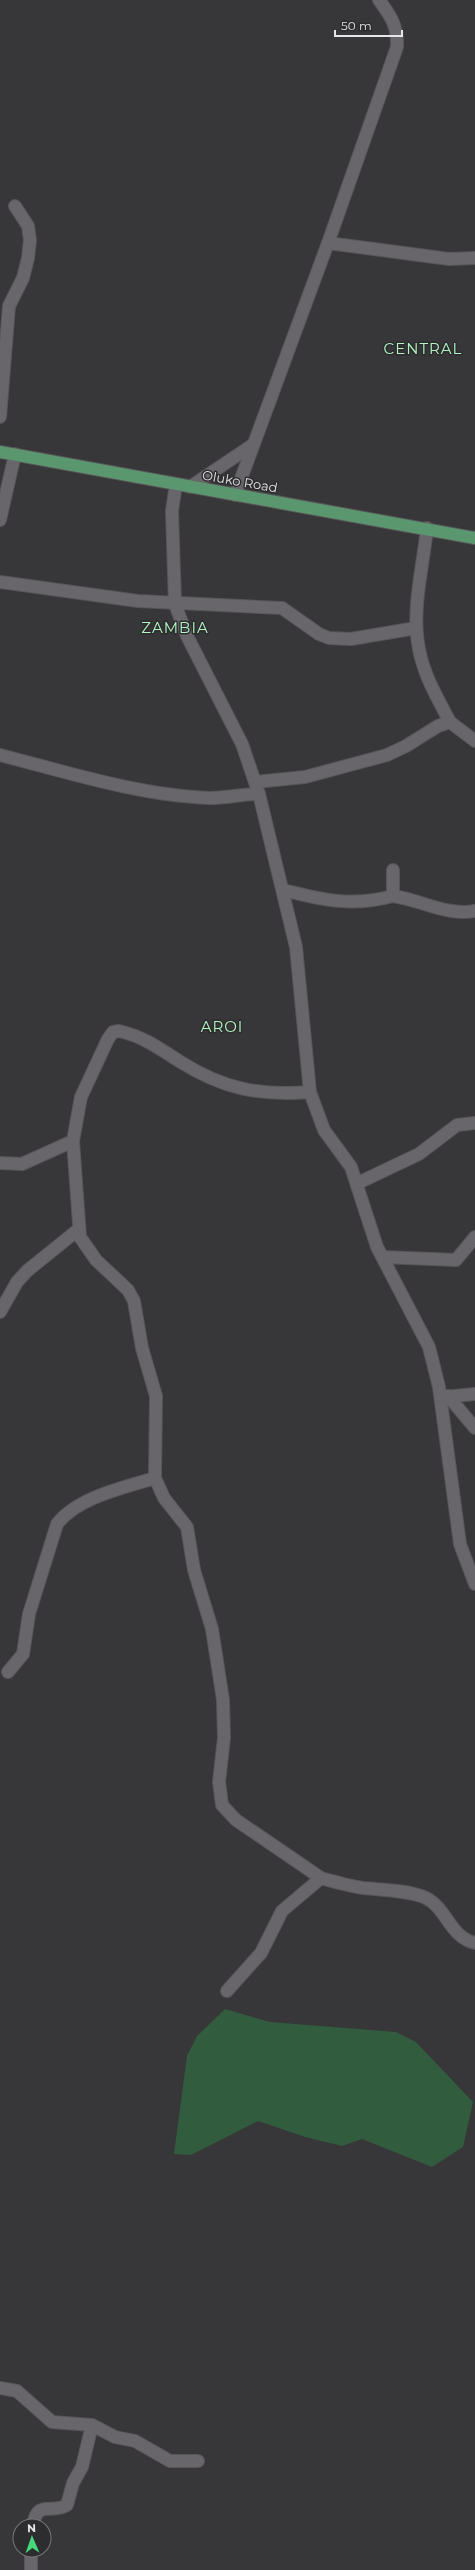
<svg xmlns="http://www.w3.org/2000/svg" width="475" height="2570" viewBox="0 0 475 2570" font-family="Montserrat,sans-serif">
  <rect width="100%" height="100%" fill="#373639"/>
  <path fill="#325c3e" d="M225,2009L270,2022L396,2032L416,2042L473,2102L463,2147L432,2167L362,2139L342,2146L305,2137L258,2121L191,2155L174,2154L187,2056L197,2036Z"/>
  <g fill="none" stroke-linecap="round" stroke-linejoin="round">
    <defs>
      <g id="minor">
        <path d="M328,243L449,259L475,258"/>
        <path d="M0,417L9,306L23,278L28,258L30,240L28,226L15,206"/>
        <path d="M176,484L172,511L175,604L187,636L242,744L259,794L296,947L310,1092L324,1130L351,1167L377,1247L429,1347L439,1387L460,1544L475,1584"/>
        <path d="M190,487L251,446"/>
        <path d="M235,495L328,243L397,47C398,27 391,16 379,0"/>
        <path d="M0,520L15,454"/>
        <path d="M427,528C423,567 411,611 419,649C424,676 438,699 450,722"/>
        <path d="M0,582L138,601L282,608L319,634L329,638L351,639L416,628"/>
        <path d="M0,755C66,772 142,796 210,798C227,798 242,794 259,794"/>
        <path d="M255,782L305,777L387,755L406,746L438,726L450,722L475,741"/>
        <path d="M283,890C323,900 352,907 393,896V870"/>
        <path d="M393,896C421,900 446,916 475,911"/>
        <path d="M73,1141L80,1237L96,1260L128,1290L134,1301L142,1348L156,1396L155,1478L164,1498L187,1527L194,1570L212,1629L223,1700L224,1738L219,1782L222,1805L236,1820L321,1878"/>
        <path d="M0,1163L22,1164L73,1141L81,1097L108,1039L113,1032L119,1031C142,1036 159,1048 179,1061C223,1089 259,1096 310,1092"/>
        <path d="M358,1183L419,1154L457,1125L475,1123"/>
        <path d="M383,1257L456,1260L475,1237"/>
        <path d="M0,1312L17,1282L27,1271L79,1229"/>
        <path d="M448,1396L475,1428"/>
        <path d="M444,1397L475,1394"/>
        <path d="M8,1672L23,1654L29,1614L57,1524C78,1497 123,1488 155,1478"/>
        <path d="M227,1991L261,1953L282,1911L321,1878C335,1882 349,1886 363,1888C383,1890 405,1890 424,1897C447,1907 449,1937 475,1943"/>
        <path d="M0,2388L17,2391L52,2422L92,2425L115,2437L135,2441L170,2461H198"/>
        <path d="M33,2526C37,2498 52,2515 67,2505L73,2483L82,2467L92,2425"/>
        <path d="M31,2570V2550"/>
      </g>
      <path id="major" d="M0,452L475,538"/>
    </defs>
    <use href="#minor" stroke="#575558" stroke-width="14"/>
    <use href="#major" stroke="#575558" stroke-width="14"/>
    <use href="#minor" stroke="#68666b" stroke-width="12"/>
    <use href="#major" stroke="#5a976f" stroke-width="12"/>
  </g>
  <g text-anchor="middle" dominant-baseline="central" stroke-width="3" stroke-linejoin="round" paint-order="stroke">
    <g font-size="13" fill="#e6e5e7" stroke="#2d2c2f">
      <text transform="translate(240 481) rotate(10)">Oluko Road</text>
    </g>
    <g font-size="15" letter-spacing="1" fill="#b2f7c3" stroke="#2d2c2f">
      <text x="423" y="348">CENTRAL</text>
      <text x="175" y="627">ZAMBIA</text>
      <text x="222" y="1026">AROI</text>
    </g>
  </g>
  <g transform="translate(32 2538) rotate(358)"><circle r="19" fill="#2d2c2f" stroke="#777679"/>
  <path d="M0-3L7 15L0 10L-7 15Z" fill="#45d77a"/>
  <text y="-6" font-size="11" font-weight="bold" text-anchor="middle" fill="#e6e5e7">N</text>
  </g>
  <path d="M335 30v6h67v-6" fill="none" stroke="#e6e5e7" stroke-width="2"/>
  <text x="341" y="30" font-size="12" fill="#e6e5e7" stroke="#2d2c2f" stroke-width="3" paint-order="stroke">50 m</text>
</svg>
